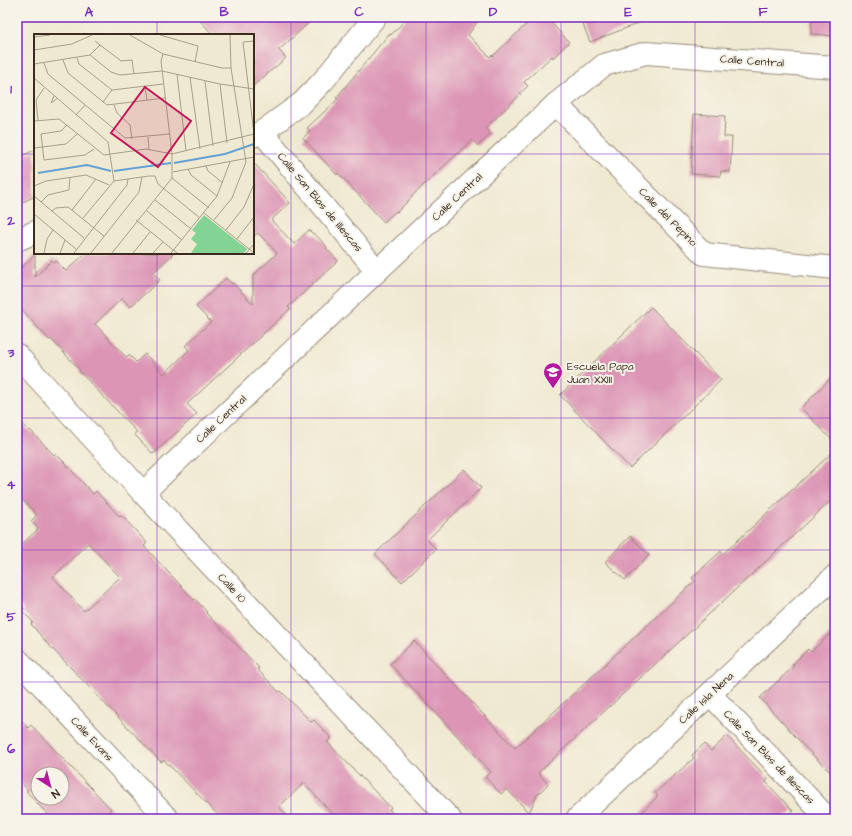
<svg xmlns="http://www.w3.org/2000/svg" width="852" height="836" viewBox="0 0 852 836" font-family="'Architects Daughter',sans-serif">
  <rect width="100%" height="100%" fill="#f7f3e8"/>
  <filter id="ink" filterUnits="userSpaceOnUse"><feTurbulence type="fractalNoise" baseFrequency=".025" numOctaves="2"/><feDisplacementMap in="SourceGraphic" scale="8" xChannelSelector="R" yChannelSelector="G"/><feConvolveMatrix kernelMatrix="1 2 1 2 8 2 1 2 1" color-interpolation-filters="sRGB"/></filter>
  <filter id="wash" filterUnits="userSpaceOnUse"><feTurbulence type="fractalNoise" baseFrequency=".012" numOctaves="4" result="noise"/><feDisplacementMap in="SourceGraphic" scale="16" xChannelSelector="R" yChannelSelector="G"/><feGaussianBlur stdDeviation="0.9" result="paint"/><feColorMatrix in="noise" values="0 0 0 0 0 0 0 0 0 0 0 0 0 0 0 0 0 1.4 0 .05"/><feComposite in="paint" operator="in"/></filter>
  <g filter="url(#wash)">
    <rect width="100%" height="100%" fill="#f0e9d1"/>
    <g id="blocks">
      <g fill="#dc95b5" fill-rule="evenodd">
        <path d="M197,17H315L279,50L286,58L253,86V35H213Z"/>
        <path d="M408,17H481L468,35L490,57L492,55L493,56L534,17H546L569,42L553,58L552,56L524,82L528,86L520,93L521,94L485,128L490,134L478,146L472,140L412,196V197L397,212L396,211L384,222L338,173L337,175L303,138L310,131L307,128L338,99L336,98L389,34L391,35Z"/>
        <path d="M580,17H651L652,18L590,42Z"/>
        <path d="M812,17H835V36L811,34Z"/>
        <path d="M694,114L725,116L724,137H732L730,172L721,171L720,176L691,174Z"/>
        <path d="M35,150V196L17,205V158Z"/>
        <path d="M253,162L284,196L290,203L271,220L294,244L309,230L313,234H315L327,247L326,248L338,261L288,307L290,309L187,404L197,414L153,454L134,434L137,432L79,371L80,370L51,339L49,340L17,304V272L35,255V277L52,260L54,263L56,261L66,271L86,253H174L153,273L160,280L130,307L122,298L95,324L126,357L129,355L136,362L145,354L164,374L189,350L185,346L211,322L196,307L226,278L232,284L233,283L253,304V276L277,253L258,233L253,237Z"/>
        <path d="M651,307L721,380L630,468L560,395Z"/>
        <path d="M835,374V443L801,408Z"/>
        <path d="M17,418L29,431L30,430L54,455L56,454L63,461L93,494L96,491L120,517L122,516L147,543L144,546L194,600L195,599L207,612L206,613L259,668L257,669L279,692L281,691L311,722L314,720L331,738L327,742L391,808L389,809L398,819H337L304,783L279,807L290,819H222L164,760L161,762L47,643L31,624L33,622L22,611L24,609L17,602V549L38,529L31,521L37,515L17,494ZM88,543L120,577L84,611L53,577Z"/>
        <path d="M835,450V497L538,773L548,784L537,795L529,813L507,789L501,794L485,777L491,772L390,664L414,641L515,748L695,581L692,578L721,551L723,554Z"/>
        <path d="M464,469L481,488L427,540L436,549L402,582L375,554Z"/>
        <path d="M630,536L649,555L625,580L605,562Z"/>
        <path d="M835,629V777L806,748L760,698L794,666L792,665L808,649L811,652Z"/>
        <path d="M17,715L28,728L31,725L111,809L109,811L117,819H52L26,791L28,790L17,778ZM38,774H62V798H38Z"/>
        <path d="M727,736L768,779L766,782L793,811L784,819H635L658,796L655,793L694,758L692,755L704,744L711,751Z"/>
      </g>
    </g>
  </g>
  <g filter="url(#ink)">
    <use href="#blocks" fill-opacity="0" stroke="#968a78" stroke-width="1"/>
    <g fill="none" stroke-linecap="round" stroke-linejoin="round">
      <defs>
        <g id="minor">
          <path d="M556,104L704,254L835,268"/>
          <path d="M262,132L377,271"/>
          <path d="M253,136L262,132L302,103L323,81L375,17"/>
          <path d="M17,240L35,232"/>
          <path d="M17,355L143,493L450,819"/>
          <path d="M143,493L377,271L556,104L604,65L646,53L835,67"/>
          <path d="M17,659L168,819"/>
          <path d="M710,694L828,819"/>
          <path d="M577,819L835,576"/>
        </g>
      </defs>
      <use href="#minor" stroke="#968a78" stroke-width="24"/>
      <use href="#minor" stroke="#fff" stroke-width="22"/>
    </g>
  </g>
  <path fill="none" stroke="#7b2cbf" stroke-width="1" stroke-opacity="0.55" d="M157,17V35M291,17V819M426,17V819M561,17V819M695,17V819M17,154H35M253,154H835M157,253V819M17,286H835M17,418H835M17,550H835M17,682H835"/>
  <defs>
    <symbol id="school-pin" viewBox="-11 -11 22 30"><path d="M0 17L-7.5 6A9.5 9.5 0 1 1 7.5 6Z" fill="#b5179e" stroke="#f7f3e8"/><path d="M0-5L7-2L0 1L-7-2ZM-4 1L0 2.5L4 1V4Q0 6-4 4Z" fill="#fff"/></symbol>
  </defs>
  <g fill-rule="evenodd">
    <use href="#school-pin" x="542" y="361" width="22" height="30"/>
  </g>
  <g text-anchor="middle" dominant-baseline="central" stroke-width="4" stroke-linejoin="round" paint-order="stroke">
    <g font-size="11" fill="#3b2a1e" stroke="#f7f3e8">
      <text transform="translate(752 61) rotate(4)">Calle Central</text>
      <text transform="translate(457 197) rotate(-43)">Calle Central</text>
      <text transform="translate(320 202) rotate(50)">Calle San Blas de Illescas</text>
      <text transform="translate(668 217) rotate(45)">Calle del Pepino</text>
      <text transform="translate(221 419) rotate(-43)">Calle Central</text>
      <text transform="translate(232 588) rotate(47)">Calle 10</text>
      <text transform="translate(706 698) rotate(-43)">Calle Isla Nena</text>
      <text transform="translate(92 739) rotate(47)">Calle Evans</text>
      <text transform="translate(769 757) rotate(46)">Calle San Blas de Illescas</text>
    </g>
    <g font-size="11" fill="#3b2a1e" stroke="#f7f3e8" text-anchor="start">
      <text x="567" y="366">Escuela Papa<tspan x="567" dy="13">Juan XXIII</tspan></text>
    </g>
  </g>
  <g transform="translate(34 34)">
    <rect width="220" height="220" fill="#f0e9d1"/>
    <path d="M170,181L213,215L210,219H157L163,210L157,205L162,199L158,196Z" fill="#83d494"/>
    <path fill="none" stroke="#63a2d5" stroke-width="2" d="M140,129L191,120L220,110M80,137L137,129M4,139L53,131L77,137"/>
    <path fill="none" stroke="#a89d89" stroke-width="1" d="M96,1L129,20L188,34H197M126,1L164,12L161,28M0,3L16,1M61,7L87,27L98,26L100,40M0,16L38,10L58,1M56,21L77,38L86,41L128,37L186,50L220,55M43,24L45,30L78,56L129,50M29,26L34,39L73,71L131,64M10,29L14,40L91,104L136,100M0,30L56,21L66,11M143,40L152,117M156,43L166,115M0,44L74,108L80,147M171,47L179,112M186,50L193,109M111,53L113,66M20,62L17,69L23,65M69,68L78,56M80,71L83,79L96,91L98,105M42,81L51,71M4,86L2,66L10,54M0,87L25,85L70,121L112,115L138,120L220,100M33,91L27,97L7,100L10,126L51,121L60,115M220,100L209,8L220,7M114,103L115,115M0,114L32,110L43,100M172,132L174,137L189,149M154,135L157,141L183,162M139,138L220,123M138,144L175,174M0,152L12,147L52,141L75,151M0,162L50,204M121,166L157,195M7,168L14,161L35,156L36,143M38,176L62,145M18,177L22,174L34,173L70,202M113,177L148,206M170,179L220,219M0,180L42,215M49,184L80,147L115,142H121L124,150L166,184M102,186L143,219M180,186L198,164L212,128L197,34L196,1M192,196L210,173L220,150M203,205L220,183M10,219L13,205L19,196M26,219L31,206M40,219L93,151L94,145M57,219L105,158L108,143M78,219L138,144V120L127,27L129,20M99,219L116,198M119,219L129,208M137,219L183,162L196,128M212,219L220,210"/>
    <path fill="#c2185b" fill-opacity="0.15" stroke="#c2185b" stroke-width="2" d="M111,53L157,87L124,133L77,99Z"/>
    <rect width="220" height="220" fill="none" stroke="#3b2a1e" stroke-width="2"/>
  </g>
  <rect width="852" height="836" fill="none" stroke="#f7f3e8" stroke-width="44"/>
  <g transform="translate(50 786) rotate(144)"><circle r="19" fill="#f7f3e8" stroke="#aca397"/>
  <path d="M0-3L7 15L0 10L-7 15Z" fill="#b5179e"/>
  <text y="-6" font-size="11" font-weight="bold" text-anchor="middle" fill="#3b2a1e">N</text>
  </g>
  <rect x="22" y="22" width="808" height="792" fill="none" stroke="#7b2cbf" stroke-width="1.5"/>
  <g font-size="13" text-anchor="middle" font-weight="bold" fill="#7b2cbf">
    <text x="89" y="16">A</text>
    <text x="224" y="16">B</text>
    <text x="359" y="16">C</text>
    <text x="493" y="16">D</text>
    <text x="628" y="16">E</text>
    <text x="763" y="16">F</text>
    <text x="11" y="93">1</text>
    <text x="11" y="225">2</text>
    <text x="11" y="357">3</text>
    <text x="11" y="489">4</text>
    <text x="11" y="621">5</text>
    <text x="11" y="753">6</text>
  </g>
</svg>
